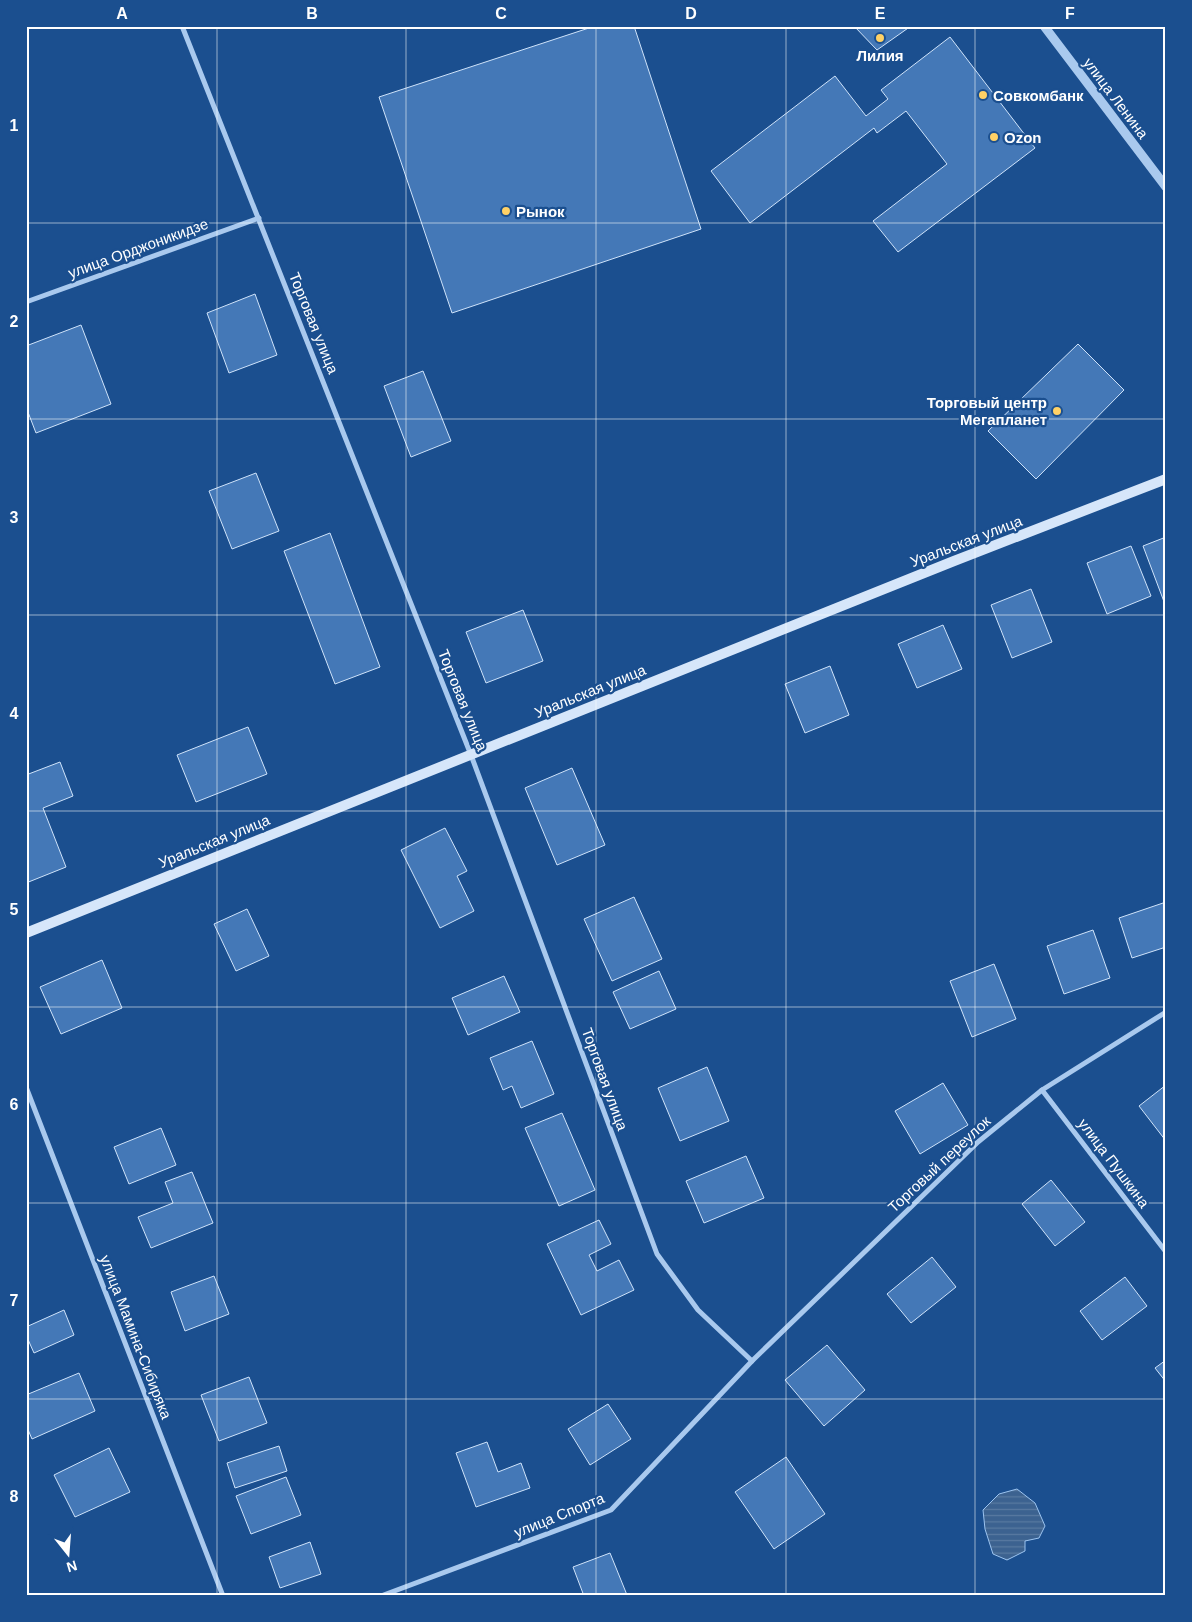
<svg xmlns="http://www.w3.org/2000/svg" width="1192" height="1622" viewBox="0 0 1192 1622" font-family="Arial,sans-serif">
  <defs>
    <pattern id="water-rules" width="6" height="5" patternUnits="userSpaceOnUse" patternTransform="scale(1.25)"><rect width="6" height="5" fill="#3c6290"/><path d="M0 2.5h6" fill="none" stroke="#597aa1"/></pattern>
  </defs>
  <rect width="100%" height="100%" fill="#1b4f8f"/>
  <path fill="url(#water-rules)" stroke="#9cc4f0" d="M1017,1489L1035,1503L1045,1526L1039,1538L1025,1541V1551L1007,1560L993,1554L985,1529L983,1510L999,1494Z"/>
  <g fill="#4478b7" stroke="#cfe3fa">
    <path d="M595,26H634L701,229L452,313L379,97Z"/>
    <path d="M854,26H911L877,50Z"/>
    <path d="M950,37L1035,148L898,252L873,221L947,164L906,111L877,133L874,128L750,223L711,171L835,76L866,116L888,99L881,90Z"/>
    <path d="M255,294L277,355L229,373L207,313Z"/>
    <path d="M81,325L111,404L36,433L26,407V346Z"/>
    <path d="M1078,344L1124,390L1036,479L988,431Z"/>
    <path d="M423,371L451,441L411,457L384,386Z"/>
    <path d="M256,473L279,531L232,549L209,491Z"/>
    <path d="M330,533L380,667L335,684L284,551Z"/>
    <path d="M1166,537V607L1143,546Z"/>
    <path d="M1131,546L1151,596L1107,614L1087,563Z"/>
    <path d="M1031,589L1052,642L1012,658L991,605Z"/>
    <path d="M523,610L543,661L486,683L466,632Z"/>
    <path d="M943,625L962,669L917,688L898,644Z"/>
    <path d="M830,666L849,715L805,733L785,684Z"/>
    <path d="M248,727L267,774L196,802L177,755Z"/>
    <path d="M60,762L73,796L43,808L66,867L26,883V775Z"/>
    <path d="M572,768L605,845L557,865L525,788Z"/>
    <path d="M445,828L467,871L457,876L474,911L440,928L401,850Z"/>
    <path d="M634,897L662,959L612,981L584,919Z"/>
    <path d="M1166,902V947L1132,958L1119,918Z"/>
    <path d="M247,909L269,956L236,971L214,924Z"/>
    <path d="M1093,930L1110,978L1064,994L1047,946Z"/>
    <path d="M102,960L122,1008L61,1034L40,987Z"/>
    <path d="M994,964L1016,1019L972,1037L950,981Z"/>
    <path d="M659,971L676,1009L630,1029L613,992Z"/>
    <path d="M504,976L520,1012L468,1035L452,998Z"/>
    <path d="M532,1041L554,1094L521,1108L512,1086L503,1090L490,1058Z"/>
    <path d="M707,1067L729,1121L680,1141L658,1088Z"/>
    <path d="M943,1083L968,1125L920,1154L895,1111Z"/>
    <path d="M1166,1085V1141L1139,1106Z"/>
    <path d="M562,1113L595,1190L559,1206L525,1128Z"/>
    <path d="M161,1128L176,1165L129,1184L114,1147Z"/>
    <path d="M746,1156L764,1198L704,1223L686,1181Z"/>
    <path d="M192,1172L213,1223L151,1248L138,1217L173,1203L165,1182Z"/>
    <path d="M1051,1180L1085,1222L1055,1246L1022,1204Z"/>
    <path d="M599,1220L611,1244L589,1255L597,1271L619,1260L634,1290L581,1315L547,1244Z"/>
    <path d="M932,1257L956,1287L911,1323L887,1294Z"/>
    <path d="M214,1276L229,1314L185,1331L171,1292Z"/>
    <path d="M1125,1277L1147,1306L1102,1340L1080,1311Z"/>
    <path d="M64,1310L74,1335L34,1353L26,1335V1327Z"/>
    <path d="M827,1345L865,1390L824,1426L785,1380Z"/>
    <path d="M1166,1360V1382L1155,1368Z"/>
    <path d="M79,1373L95,1411L32,1439L26,1425V1395Z"/>
    <path d="M249,1377L267,1423L219,1441L201,1395Z"/>
    <path d="M608,1404L631,1439L590,1465L568,1429Z"/>
    <path d="M487,1442L498,1472L521,1463L530,1488L476,1507L456,1453Z"/>
    <path d="M279,1446L287,1471L235,1488L227,1463Z"/>
    <path d="M109,1448L130,1492L75,1517L54,1475Z"/>
    <path d="M786,1457L825,1514L774,1549L735,1492Z"/>
    <path d="M286,1477L301,1515L251,1534L236,1496Z"/>
    <path d="M310,1542L321,1574L280,1588L269,1557Z"/>
    <path d="M610,1553L627,1595L584,1596L573,1567Z"/>
  </g>
  <g fill="none" stroke-linecap="round" stroke-linejoin="round">
    <g stroke="#a9c9ee" stroke-width="5">
      <path d="M182,26L471,755L657,1254L698,1310L752,1361"/>
      <path d="M26,302L259,218"/>
      <path d="M26,1087L223,1596"/>
      <path d="M1042,1090L1166,1252"/>
      <path d="M381,1596L611,1510L752,1361L978,1142L1042,1090L1166,1012"/>
    </g>
    <path stroke="#a9c9ee" stroke-width="9" d="M1044,26L1166,187"/>
    <path stroke="#d6e6fa" stroke-width="10" d="M26,933L954,561L1166,479"/>
  </g>
  <path fill="none" stroke="#fff" stroke-width="1" stroke-opacity="0.55" d="M217,26V1596M406,26V1596M596,26V1596M786,26V1596M975,26V1596M26,223H1166M26,419H1166M26,615H1166M26,811H1166M26,1007H1166M26,1203H1166M26,1399H1166"/>
  <g fill="#ffd166" stroke="#1b4f8f" stroke-width="2">
    <circle cx="880" cy="38" r="5"/>
    <circle cx="983" cy="95" r="5"/>
    <circle cx="994" cy="137" r="5"/>
    <circle cx="506" cy="211" r="5"/>
    <circle cx="1057" cy="411" r="5"/>
  </g>
  <g text-anchor="middle" dominant-baseline="central" stroke-width="4.5" stroke-linejoin="round" paint-order="stroke">
    <g font-size="15" font-weight="bold" fill="#fff" stroke="#1b4f8f" text-anchor="start">
      <text x="880" y="55" text-anchor="middle">Лилия</text>
      <text x="993" y="95">Совкомбанк</text>
      <text x="1004" y="137">Ozon</text>
      <text x="516" y="211">Рынок</text>
      <text x="1047" y="402" text-anchor="end">Торговый центр<tspan x="1047" dy="17">Мегапланет</tspan></text>
    </g>
    <g font-size="15" fill="#fff" stroke="#1b4f8f">
      <text transform="translate(1116 98) rotate(53)">улица Ленина</text>
      <text transform="translate(138 248) rotate(-20)">улица Орджоникидзе</text>
      <text transform="translate(314 323) rotate(68)">Торговая улица</text>
      <text transform="translate(966 541) rotate(-21)">Уральская улица</text>
      <text transform="translate(590 691) rotate(-22)">Уральская улица</text>
      <text transform="translate(463 700) rotate(68)">Торговая улица</text>
      <text transform="translate(214 841) rotate(-22)">Уральская улица</text>
      <text transform="translate(605 1079) rotate(70)">Торговая улица</text>
      <text transform="translate(1114 1163) rotate(53)">улица Пушкина</text>
      <text transform="translate(939 1164) rotate(-43)">Торговый переулок</text>
      <text transform="translate(136 1337) rotate(69)">улица Мамина-Сибиряка</text>
      <text transform="translate(559 1515) rotate(-22)">улица Спорта</text>
    </g>
  </g>
  <rect width="1192" height="1622" fill="none" stroke="#1b4f8f" stroke-width="55"/>
  <g transform="translate(68 1554) rotate(163)" stroke="#1b4f8f" stroke-width="4" paint-order="stroke">
  <path d="M0-4L9 19L0 12L-9 19Z" fill="#ffffff"/>
  <text y="-8" font-size="14" font-weight="bold" text-anchor="middle" fill="#ffffff">N</text>
  </g>
  <rect x="28" y="28" width="1136" height="1566" fill="none" stroke="#fff" stroke-width="2"/>
  <g font-size="16" text-anchor="middle" font-weight="bold" fill="#fff">
    <text x="122" y="19">A</text>
    <text x="312" y="19">B</text>
    <text x="501" y="19">C</text>
    <text x="691" y="19">D</text>
    <text x="880" y="19">E</text>
    <text x="1070" y="19">F</text>
    <text x="14" y="131">1</text>
    <text x="14" y="327">2</text>
    <text x="14" y="523">3</text>
    <text x="14" y="719">4</text>
    <text x="14" y="915">5</text>
    <text x="14" y="1110">6</text>
    <text x="14" y="1306">7</text>
    <text x="14" y="1502">8</text>
  </g>
</svg>
